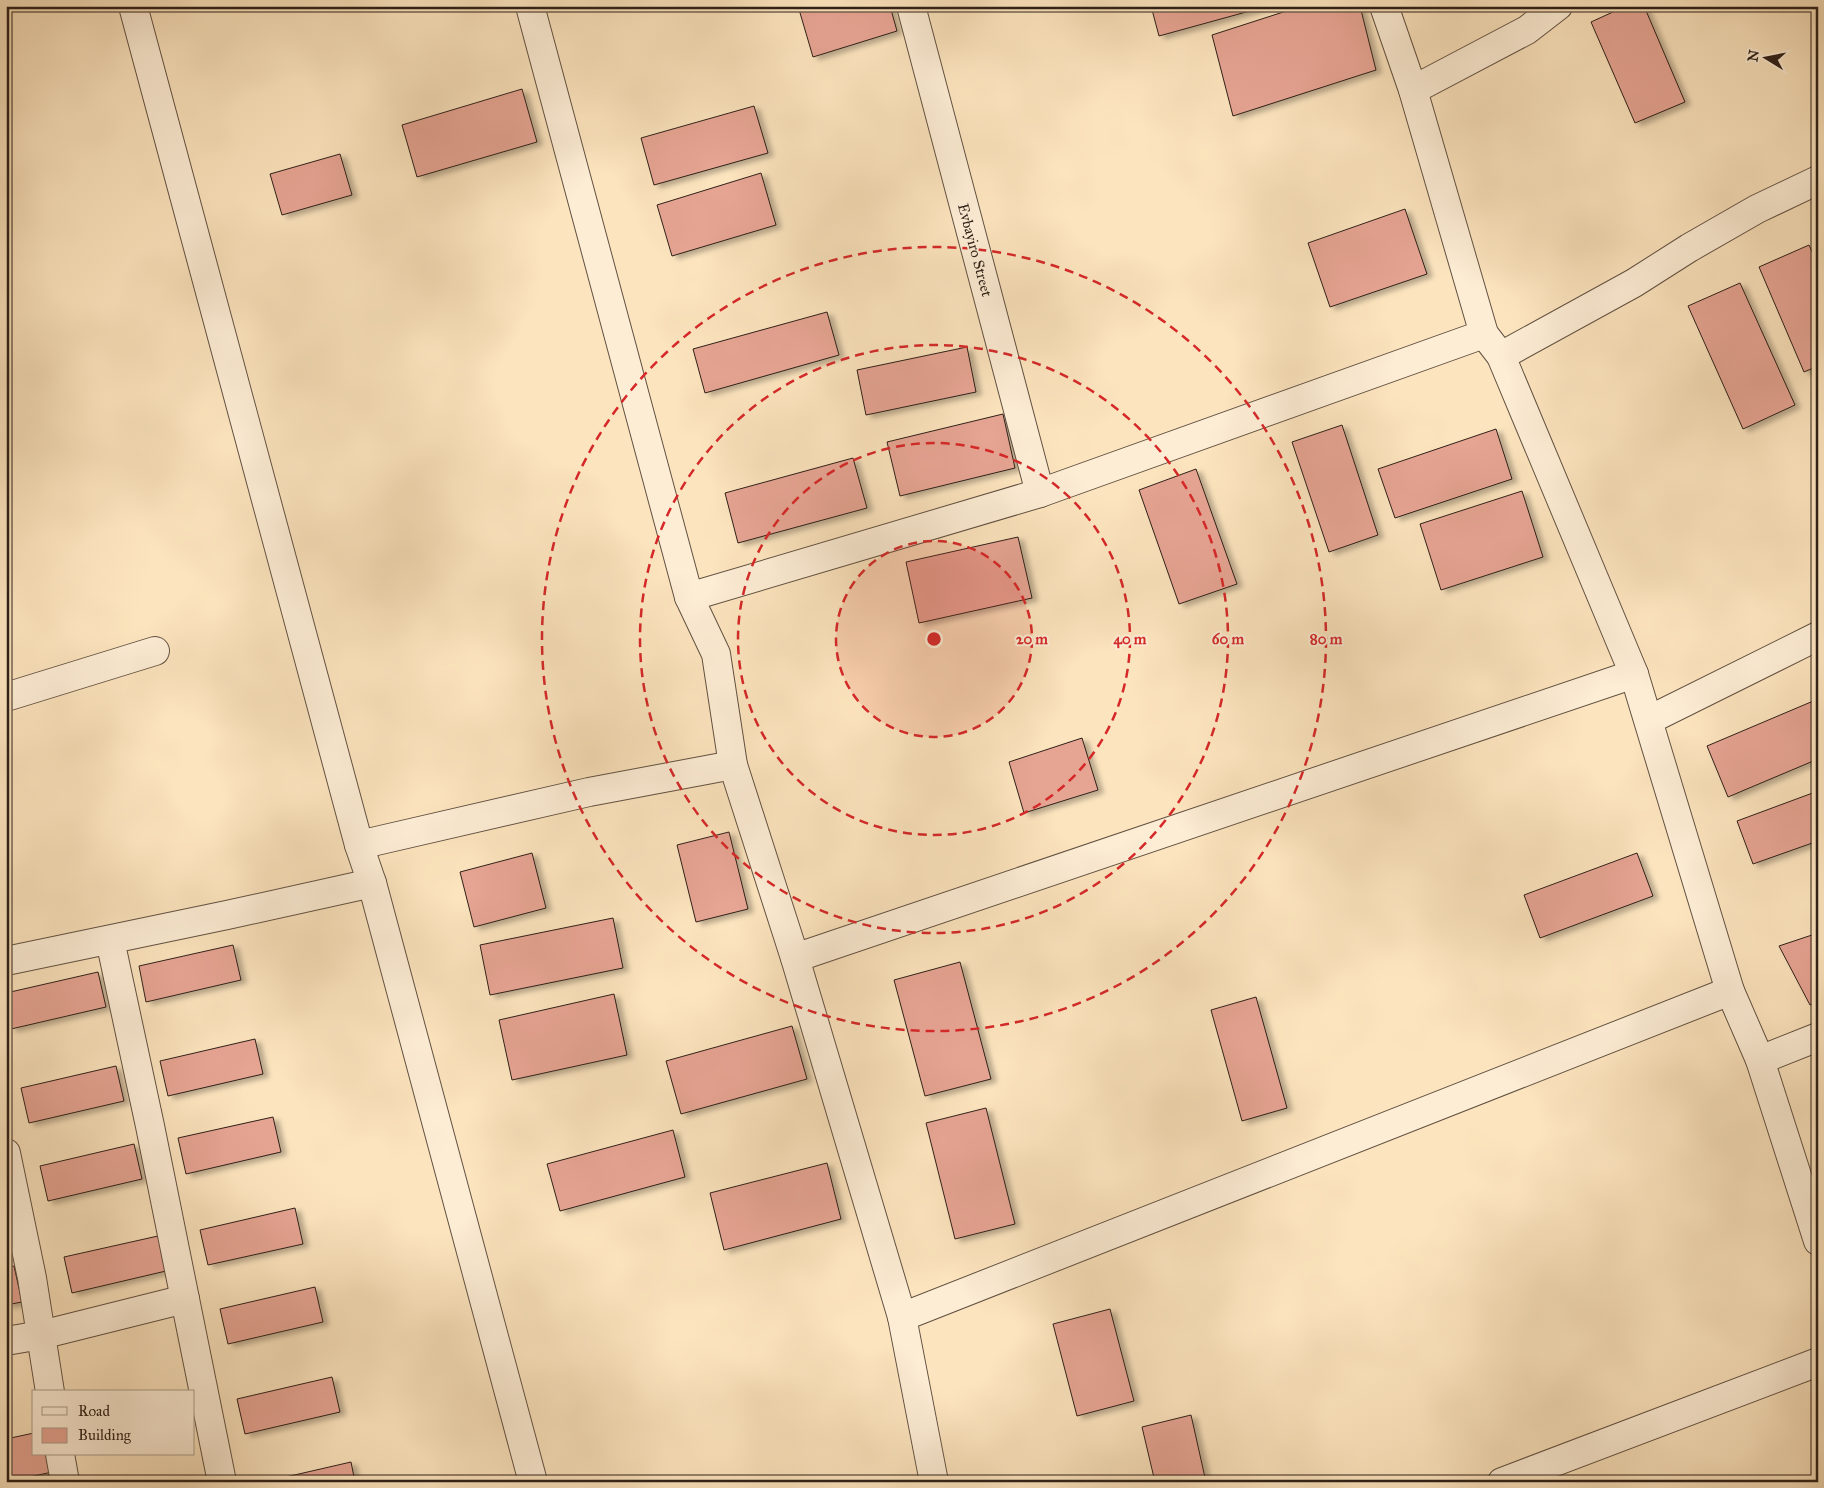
<svg xmlns="http://www.w3.org/2000/svg" width="1824" height="1488" viewBox="0 0 1824 1488" font-family="'IM FELL Great Primer',serif">
  <defs>
    <filter id="shadow"><feDropShadow dx="5.5" dy="3" stdDeviation="2.5" flood-color="#0004"/></filter>
  </defs>
  <rect width="100%" height="100%" fill="#fce4be"/>
  <filter id="stains"><feTurbulence type="fractalNoise" baseFrequency=".004" numOctaves="4"/><feColorMatrix values="0 0 0 0 .2 0 0 0 0 .09 0 0 0 0 .02 0 0 0 .5 -.17"/></filter>
  <radialGradient id="worn" r=".72"><stop offset=".6" stop-color="#630" stop-opacity="0"/><stop offset="1" stop-color="#630" stop-opacity=".3"/></radialGradient>
  <g fill="#e6a493" stroke="#2e2018" filter="url(#shadow)">
    <path d="M798,6H890L897,31L813,57Z"/>
    <path d="M1151,6H1268L1159,36Z"/>
    <path d="M1302,6H1360L1376,70L1233,116L1212,35Z"/>
    <path d="M1626,6H1644L1685,102L1635,123L1591,22Z"/>
    <path d="M522,89L537,142L417,177L402,125Z"/>
    <path d="M754,106L768,153L654,185L641,138Z"/>
    <path d="M340,154L352,195L282,215L270,174Z"/>
    <path d="M761,173L776,225L672,256L657,205Z"/>
    <path d="M1405,209L1427,274L1330,307L1308,243Z"/>
    <path d="M1809,245L1818,265V366L1804,372L1759,267Z"/>
    <path d="M1740,283L1795,405L1743,429L1688,306Z"/>
    <path d="M827,312L839,355L705,393L693,349Z"/>
    <path d="M967,347L976,392L866,415L857,370Z"/>
    <path d="M1003,414L1015,468L900,496L887,442Z"/>
    <path d="M1342,425L1378,535L1329,552L1292,442Z"/>
    <path d="M1496,429L1512,479L1395,518L1378,469Z"/>
    <path d="M853,458L867,508L738,543L725,493Z"/>
    <path d="M1196,469L1237,584L1179,604L1139,490Z"/>
    <path d="M1522,491L1543,557L1441,590L1420,524Z"/>
    <path d="M1018,537L1032,598L919,623L906,562Z"/>
    <path d="M1818,699V759L1728,797L1707,746Z"/>
    <path d="M1082,738L1098,790L1024,813L1009,762Z"/>
    <path d="M1818,791V841L1753,864L1737,821Z"/>
    <path d="M729,832L748,909L696,922L677,845Z"/>
    <path d="M532,853L546,908L474,927L460,872Z"/>
    <path d="M1637,853L1653,896L1540,938L1524,895Z"/>
    <path d="M613,918L623,968L490,995L480,945Z"/>
    <path d="M1818,933V1001L1810,1005L1779,946Z"/>
    <path d="M233,945L241,980L146,1002L139,966Z"/>
    <path d="M960,962L991,1079L925,1096L894,980Z"/>
    <path d="M98,972L106,1007L11,1029L6,1006V993Z"/>
    <path d="M614,994L627,1055L512,1080L499,1020Z"/>
    <path d="M1256,997L1287,1108L1242,1121L1211,1010Z"/>
    <path d="M792,1026L807,1079L681,1114L666,1061Z"/>
    <path d="M255,1039L263,1074L168,1096L160,1061Z"/>
    <path d="M116,1066L124,1101L29,1123L21,1088Z"/>
    <path d="M986,1108L1015,1224L955,1239L926,1123Z"/>
    <path d="M273,1117L281,1152L186,1174L178,1138Z"/>
    <path d="M673,1130L685,1177L560,1211L547,1164Z"/>
    <path d="M134,1144L142,1179L48,1201L40,1166Z"/>
    <path d="M827,1163L841,1219L724,1250L710,1193Z"/>
    <path d="M295,1208L303,1244L208,1265L200,1230Z"/>
    <path d="M158,1236L166,1271L72,1293L64,1257Z"/>
    <path d="M14,1266L22,1302L6,1305V1268Z"/>
    <path d="M315,1287L323,1322L228,1344L220,1309Z"/>
    <path d="M1110,1309L1134,1401L1077,1416L1053,1324Z"/>
    <path d="M332,1377L340,1412L245,1434L237,1399Z"/>
    <path d="M1191,1415L1206,1482H1155L1142,1427Z"/>
    <path d="M34,1433V1454H53L57,1471L6,1482V1439Z"/>
    <path d="M351,1462L355,1482H264Z"/>
  </g>
  <g fill="none" stroke-linecap="round" stroke-linejoin="round">
    <defs>
      <g id="minor">
        <path d="M133,6L359,845L372,883L533,1482"/>
        <path d="M530,6L689,597L716,654L733,765L795,958L902,1317L934,1482"/>
        <path d="M911,6L1040,493"/>
        <path d="M1384,6L1413,90L1484,334L1501,356L1634,674L1730,991L1760,1060L1818,1241"/>
        <path d="M1413,90L1527,30L1558,6"/>
        <path d="M1501,356L1634,283L1689,248L1757,209L1818,180"/>
        <path d="M689,597L1040,493L1484,334"/>
        <path d="M6,697L155,651"/>
        <path d="M1649,720L1818,636"/>
        <path d="M359,845L589,792L733,765"/>
        <path d="M110,940L150,1126L222,1482"/>
        <path d="M795,958L1634,674"/>
        <path d="M6,961L227,915L372,883"/>
        <path d="M1760,1060L1818,1037"/>
        <path d="M6,1153L32,1278L50,1392"/>
        <path d="M902,1317L1730,991"/>
        <path d="M6,1341L41,1335L185,1299"/>
        <path d="M60,1454L65,1482"/>
        <path d="M1502,1482L1818,1362"/>
      </g>
    </defs>
    <use href="#minor" stroke="#625142" stroke-width="30"/>
    <use href="#minor" stroke="#fdedd5" stroke-width="28"/>
  </g>
  <circle cx="934" cy="639" r="98" fill="#d62828" fill-opacity=".12"/>
  <g fill="none" stroke="#d62828" stroke-width="2.5" stroke-dasharray="9 6">
    <circle cx="934" cy="639" r="98"/>
    <circle cx="934" cy="639" r="196"/>
    <circle cx="934" cy="639" r="294"/>
    <circle cx="934" cy="639" r="392"/>
  </g>
  <g text-anchor="middle" dominant-baseline="central" stroke-width="4" stroke-linejoin="round" paint-order="stroke">
    <g font-size="15" fill="#2e2018" stroke="#fdedd5">
      <text transform="translate(975 250) rotate(75)">Evbayiro Street</text>
    </g>
  </g>
  <circle cx="934" cy="639" r="8" fill="#d62828" stroke="#fdedd5" stroke-width="2.5"/>
  <g font-size="15" text-anchor="middle" font-weight="bold" fill="#d62828" stroke="#fdedd5" stroke-width="4" stroke-linejoin="round" paint-order="stroke">
    <text x="1032" y="644">20 m</text>
    <text x="1130" y="644">40 m</text>
    <text x="1228" y="644">60 m</text>
    <text x="1326" y="644">80 m</text>
  </g>
  <rect width="1824" height="1488" fill="none" stroke="#fce4be" stroke-width="25"/>
  <rect x="8" y="8" width="1809" height="1473" fill="none" stroke="#2e2018" stroke-width="2.5"/>
  <rect x="12" y="12" width="1799" height="1463" fill="none" stroke="#2e2018"/>
  <rect x="32" y="1390" width="162" height="65" fill="#fdedd5" stroke="#aa9b89"/>
  <rect x="42" y="1407" width="25" height="8" fill="#fdedd5" stroke="#aa9b89"/>
  <text x="78" y="1416" font-size="15" fill="#2e2018">Road</text>
  <rect x="42" y="1428" width="25" height="15" fill="#e6a493" stroke="#aa9b89"/>
  <text x="78" y="1440" font-size="15" fill="#2e2018">Building</text>
  <g transform="translate(1766 58) rotate(280)" stroke="#fdedd5" stroke-width="4" paint-order="stroke">
  <path d="M0-4L9 19L0 12L-9 19Z" fill="#2e2018"/>
  <text y="-8" font-size="14" font-weight="bold" text-anchor="middle" fill="#2e2018">N</text>
  </g>
  <rect width="100%" height="100%" filter="url(#stains)"/>
  <rect width="100%" height="100%" fill="url(#worn)"/>
</svg>
